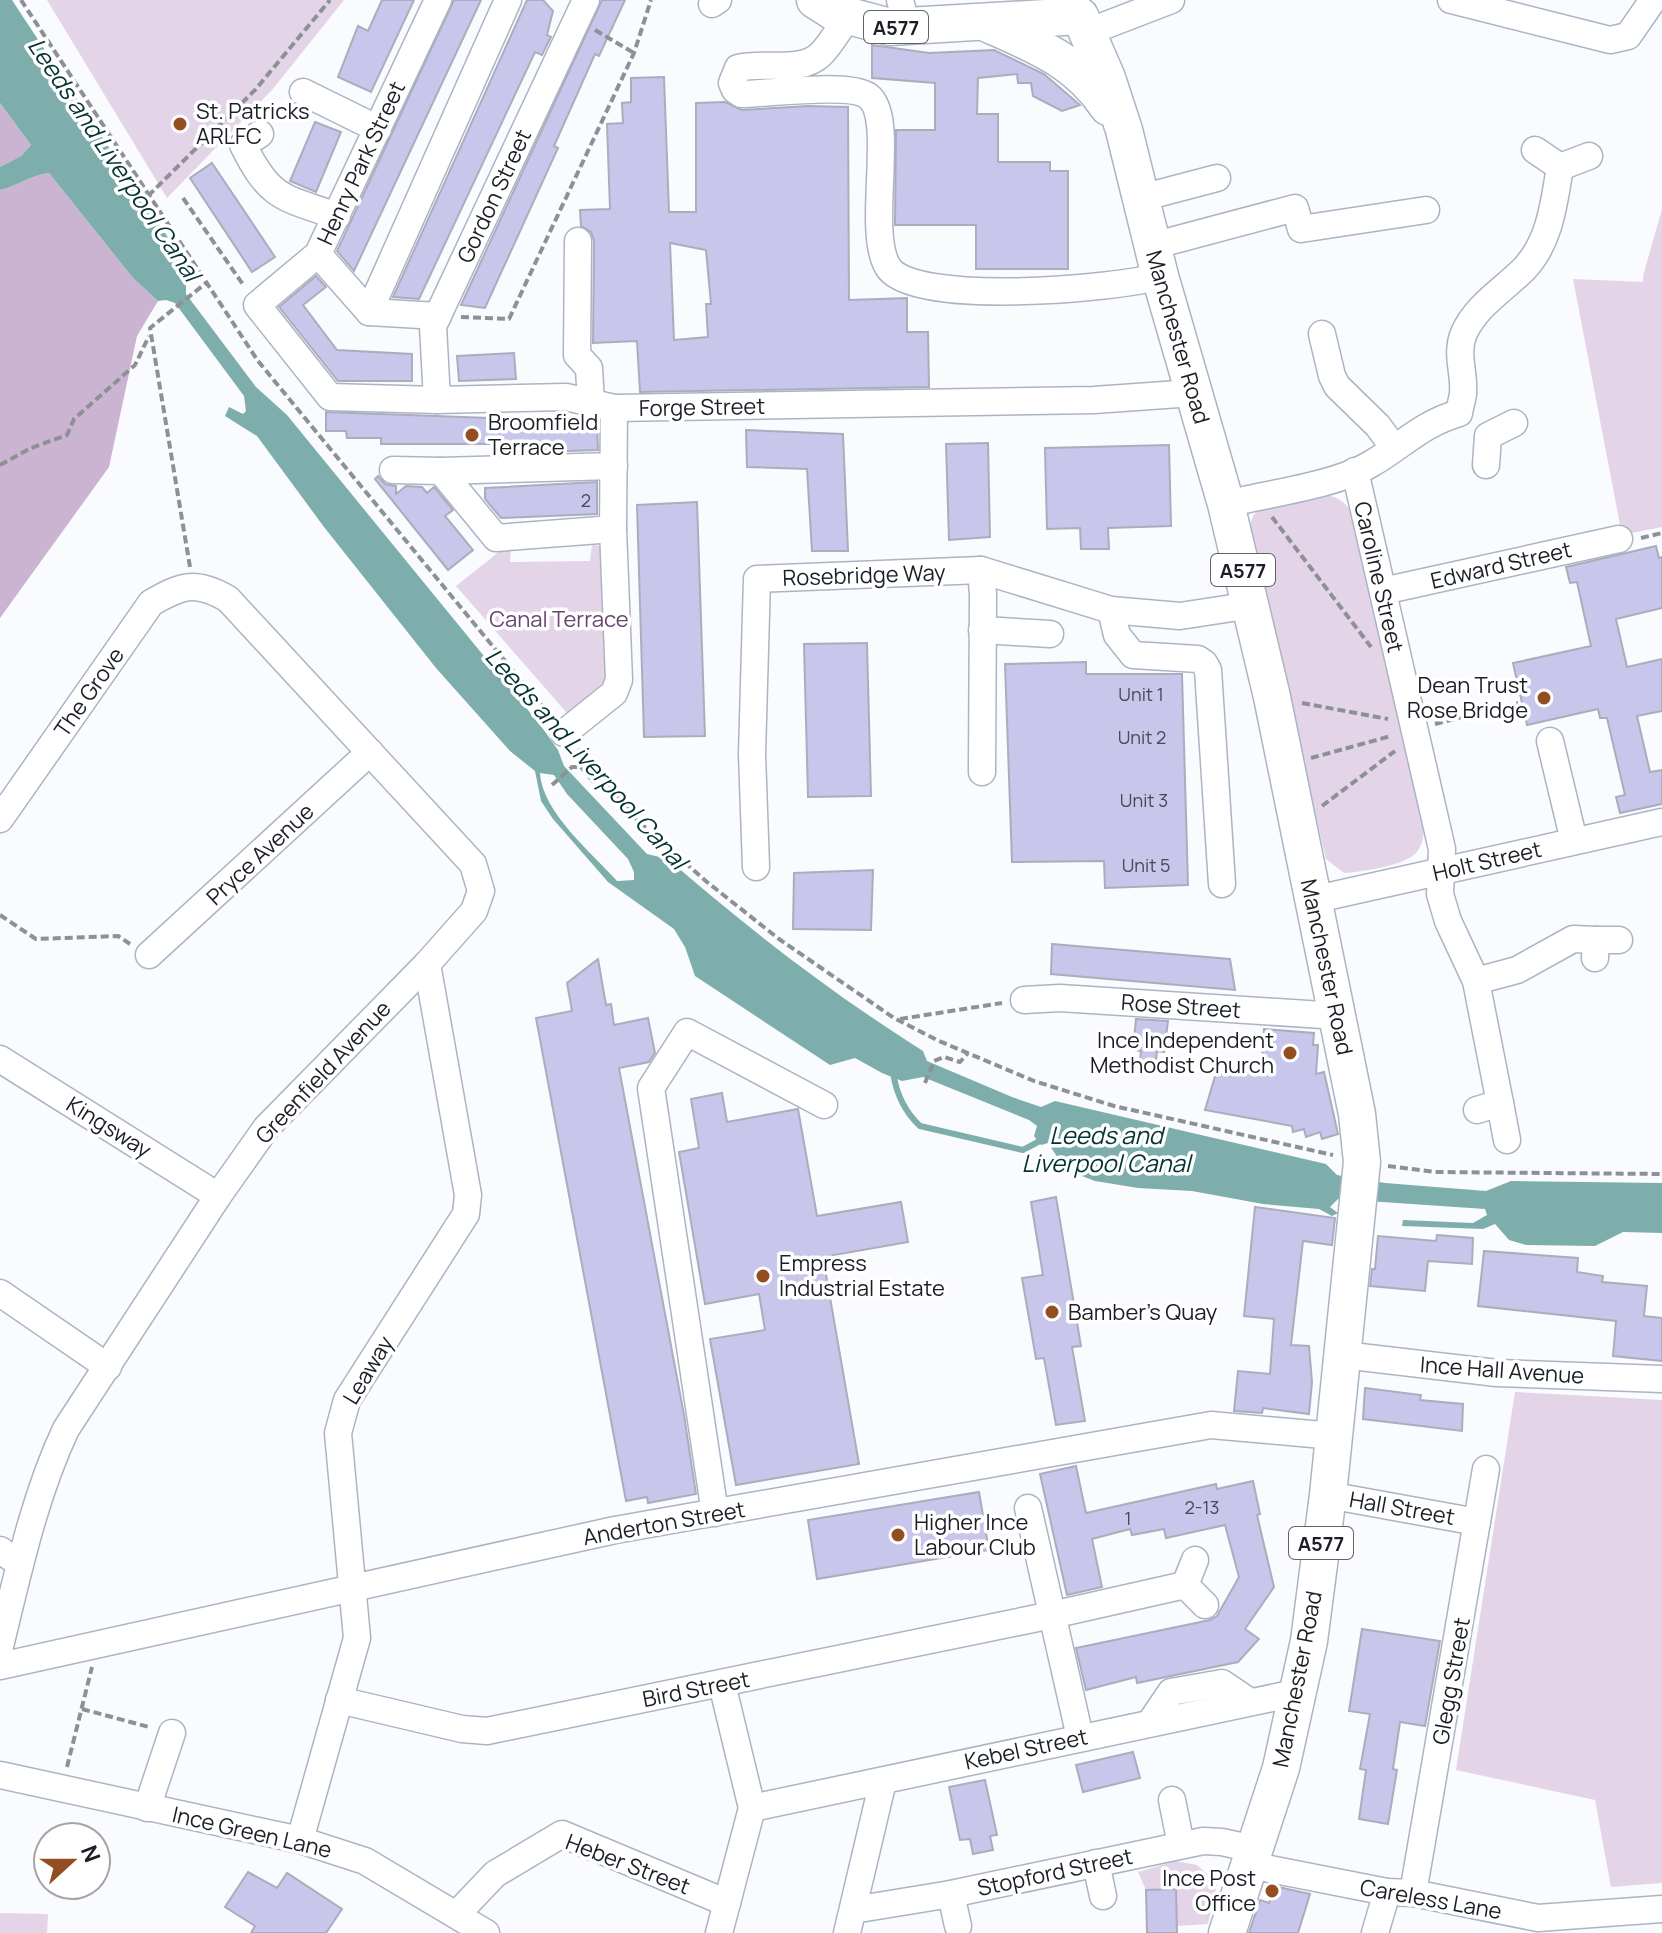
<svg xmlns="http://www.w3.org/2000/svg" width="1662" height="1933" viewBox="0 0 1662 1933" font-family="Manrope,sans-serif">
  <rect width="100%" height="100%" fill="#f9fbff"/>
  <g fill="#e3d4e7">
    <path d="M47,0H344L272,90L167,198Z"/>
    <path d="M1662,209V527L1622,535L1573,279L1643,282V276Z"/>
    <path d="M1326,495C1344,498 1350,508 1357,524L1424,830C1423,839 1422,847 1415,854C1402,866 1361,872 1344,873L1326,859L1249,537C1250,529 1249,520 1256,512C1266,501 1309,498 1326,495Z"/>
    <path d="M592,545L603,546L621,695L580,728L456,586L500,551L511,546L510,562L590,561Z"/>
    <path d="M1515,1392L1662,1400V1883L1611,1887L1595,1800L1456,1770Z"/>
    <path d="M1176,1861L1197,1865L1217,1884L1208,1924L1177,1926L1173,1889L1146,1890L1138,1872Z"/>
    <path d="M0,1913L48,1914L47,1933H0Z"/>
  </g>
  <g fill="#cbb3d2">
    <path d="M0,103L31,145L21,156L0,167Z"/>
    <path d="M49,173L133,278L158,301L137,336L109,467L0,618V190C17,186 31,175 49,173Z"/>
  </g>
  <path fill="#7eaeac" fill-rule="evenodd" d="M0,0H12L173,245L186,267V294L256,387L287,415L541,726L558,750L564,766L647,854L668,859C751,931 830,992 923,1051L927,1061L1012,1097L1041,1107L1055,1101L1326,1164L1337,1175L1385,1183L1486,1191L1511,1181L1662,1183V1233L1623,1232L1595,1246L1526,1245L1509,1240L1495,1224L1483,1229L1402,1226L1403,1220L1473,1223L1487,1215L1485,1209L1338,1199L1330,1207L1338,1213L1332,1216L1319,1209L1263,1204L1192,1191L1138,1188L1095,1181L1066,1170L1048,1143L1041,1145L1034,1136L1037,1126L1029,1120L923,1077L902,1081L882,1073L855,1058L830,1065L695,976L685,947L674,929L608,882L553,819L541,801L535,771L510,751L436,668L324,527L257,436L225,416L229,407L243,414L246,411L244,396L175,303L166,300L158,301L133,278L49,173C31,175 17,186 0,190V167L21,156L31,145L0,103ZM540,773L554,775L567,794L628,859L634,872V880L617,881C592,853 542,812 540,773Z"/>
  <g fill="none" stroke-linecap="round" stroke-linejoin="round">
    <path stroke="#7eaeac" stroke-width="6" d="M893,1072C896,1093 905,1112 920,1126L1023,1150L1038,1142L1042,1135"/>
  </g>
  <g fill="#c8c6ea" stroke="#acacbd" stroke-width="2" fill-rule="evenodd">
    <path d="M382,0H414L371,92L338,77L358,26L368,31Z"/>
    <path d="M454,0H481L354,271L337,251Z"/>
    <path d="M527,0H543L553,11L547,35L551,37L542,55L535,52L419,299L393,297Z"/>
    <path d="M602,0H625L599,56L595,54L554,146L558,148L485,308L461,305Z"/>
    <path d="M872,45L929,53L994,50L1044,74L1080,105L1062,111L1033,96L1031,83H1018L1017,74L978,78L977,114H998V162H1050V171H1068V269H976V225H895L896,130H935V83L872,78Z"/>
    <path d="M664,77L669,212H696V103L725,102L742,110L808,106L848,107L849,300L907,298V332H928L929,387L640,392L637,341L593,343L594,241L591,232L581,226L580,210L610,209L607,124L623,123L622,103L631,102V78ZM670,243L706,250L711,304H706L708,337L674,340Z"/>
    <path d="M315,122L341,132L316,192L290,181Z"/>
    <path d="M212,163L275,257L252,272L190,178Z"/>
    <path d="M316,276L326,287L303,305L337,350L412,354V381H338L279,307Z"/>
    <path d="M514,353L516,379L459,381L457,356Z"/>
    <path d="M326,412L597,422L598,450L537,452L524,451V444H381V438H347L346,431H326Z"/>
    <path d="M746,430L843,434L848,551H812L807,469L747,467Z"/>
    <path d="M988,443L990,537L949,540L946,444Z"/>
    <path d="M1169,445L1171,526L1108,528L1109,549H1081L1080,528L1047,529L1045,448Z"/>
    <path d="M378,476L385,484L396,486V494L406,486L422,487L427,493L434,487L453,510L445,516L473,550L448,570L375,479Z"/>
    <path d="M597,482V514L501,518L485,499V488Z"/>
    <path d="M697,502L705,736L644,737L637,505Z"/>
    <path d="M1656,546L1659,558L1662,557V608L1616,619L1627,667L1662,659V711L1637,716L1650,772L1662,770V804L1620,813L1616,797L1625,795L1607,718H1600L1598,709L1527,725L1513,663L1591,646L1577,582L1570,583L1566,567Z"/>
    <path d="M867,643L871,796L808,797L804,644Z"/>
    <path d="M1086,662V674H1182L1188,885L1105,888L1104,861L1012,862L1005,664Z"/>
    <path d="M873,870L871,930L793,929L794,873Z"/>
    <path d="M1052,944L1230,959L1235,990L1051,974Z"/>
    <path d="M598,959L606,1005L611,1004L614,1025L648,1018L655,1053L649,1062L619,1068L684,1415L696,1494L648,1503L647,1497L626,1501L536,1018L572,1011L567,983Z"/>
    <path d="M1136,1019L1168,1021L1164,1052L1157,1051L1156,1062L1140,1061L1141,1051L1133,1050Z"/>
    <path d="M1264,1029L1314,1033L1313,1045H1318L1316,1074L1324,1072L1338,1134L1322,1139L1320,1132L1306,1137L1304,1129L1293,1132L1292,1126L1205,1110L1216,1073L1234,1076L1235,1069L1261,1074Z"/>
    <path d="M722,1093L727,1122L798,1109L817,1216L901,1202L908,1242L823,1257L859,1464L736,1485L710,1339L765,1330L759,1294L705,1304L679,1152L699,1148L691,1099Z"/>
    <path d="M1056,1197L1081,1346L1072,1347L1085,1421L1056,1425L1044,1358L1036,1359L1022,1278L1043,1275L1031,1202Z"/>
    <path d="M1255,1207L1335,1218L1332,1245L1303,1241L1291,1345L1309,1346L1312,1382L1309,1414L1263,1408L1262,1413L1234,1411L1238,1371L1270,1374L1274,1319L1244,1316Z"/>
    <path d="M1437,1235L1473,1238L1472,1264L1428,1261L1425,1291L1370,1286L1372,1269H1375L1378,1236L1436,1241Z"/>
    <path d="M1484,1251L1578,1258L1577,1272L1603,1276L1602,1282L1647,1286L1644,1316L1662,1318V1361L1613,1356L1616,1321L1478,1306Z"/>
    <path d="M1365,1388L1421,1395L1420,1400L1463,1404L1462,1431L1363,1419Z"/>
    <path d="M1076,1466L1086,1513L1216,1484L1217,1489L1253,1481L1260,1514L1257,1515L1274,1587L1245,1629L1259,1639L1238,1662L1137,1683L1136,1677L1086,1690L1076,1648L1210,1620L1217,1616L1239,1577L1225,1525L1166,1538L1164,1529L1132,1535L1130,1529L1092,1539L1102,1587L1067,1595L1040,1474Z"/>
    <path d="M979,1492L989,1550L817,1579L808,1520Z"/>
    <path d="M1362,1629L1440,1641L1425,1726L1400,1722L1393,1769L1397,1770L1388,1824L1359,1819L1366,1770L1360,1769L1370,1714L1349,1711Z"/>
    <path d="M1133,1752L1140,1778L1083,1792L1076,1765Z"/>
    <path d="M985,1780L997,1835L990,1836L993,1850L973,1854L970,1839L960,1840L949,1787Z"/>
    <path d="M248,1872L277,1888L287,1873L342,1909L326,1933H251L255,1926L225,1907Z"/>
    <path d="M1274,1886L1310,1894L1298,1933H1249L1260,1900L1269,1903Z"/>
    <path d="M1176,1889L1177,1933H1147L1146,1890Z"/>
  </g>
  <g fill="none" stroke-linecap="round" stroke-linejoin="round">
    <defs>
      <g id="minor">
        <path d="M438,0L318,254L257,305L330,397L437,400L566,397L614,408L1094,400L1193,393"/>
        <path d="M900,0L907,27"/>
        <path d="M1451,0L1610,40L1628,36L1653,0"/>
        <path d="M712,4L718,0"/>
        <path d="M848,17C839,29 831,44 821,54C801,74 763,61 738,68L732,83L735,90L741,94C768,94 849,82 868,96C897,117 865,230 888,267C912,307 1118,289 1160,276"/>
        <path d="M1088,32L1171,0"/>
        <path d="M303,92L378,129"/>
        <path d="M260,134L243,145C270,199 282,197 337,216"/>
        <path d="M1535,150L1560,167L1589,156"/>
        <path d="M1141,198L1217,178"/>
        <path d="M578,241L577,355L589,368L591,403"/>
        <path d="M1152,246L1295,208L1301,229L1426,210"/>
        <path d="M318,254L369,312L438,316"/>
        <path d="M369,312L508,0"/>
        <path d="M1322,334L1332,376L1337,386L1378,426L1394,448"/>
        <path d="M437,400L433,326L586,0"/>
        <path d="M1486,465L1488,436L1514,423"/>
        <path d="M393,470L441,471L496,538L613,529L614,408"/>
        <path d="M441,471L614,466"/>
        <path d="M1355,471L1442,849L1440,894L1448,921L1476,981L1500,1103"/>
        <path d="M1226,504C1266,494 1336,485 1369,465C1403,446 1419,425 1459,413C1460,407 1462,400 1463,394C1465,373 1455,354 1464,333C1476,306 1503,290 1523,270C1550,243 1554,203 1560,167"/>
        <path d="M981,570L983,595L982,772"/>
        <path d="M1383,591L1619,539"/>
        <path d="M1111,610L1117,635L1133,655L1198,659L1204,663L1208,670L1222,884"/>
        <path d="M982,630L1050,634"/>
        <path d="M564,733L614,693L619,680L613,529"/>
        <path d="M1550,741L1574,841"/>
        <path d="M0,819L151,603C182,585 196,580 228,599L473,864L481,891L474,911L427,964L266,1128L218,1196L66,1429C34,1497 18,1573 0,1646"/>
        <path d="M756,867L752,754L757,579L981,570L1111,610L1180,616L1252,605"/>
        <path d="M1312,900L1662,822"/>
        <path d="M149,955L370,752"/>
        <path d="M1595,958L1596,940H1619"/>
        <path d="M1476,981L1517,970L1573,939L1596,940"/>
        <path d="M1024,1000L1060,998L1338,1016"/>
        <path d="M0,1059L218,1196"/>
        <path d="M1477,1110L1500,1103L1507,1140"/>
        <path d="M0,1293L108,1367"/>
        <path d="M1343,1355L1497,1373L1662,1379"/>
        <path d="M1328,1495L1477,1522"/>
        <path d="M1028,1508L1080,1737"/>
        <path d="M715,1513L651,1088L687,1032L824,1105"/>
        <path d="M0,1550L20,1564"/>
        <path d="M1185,1585L1195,1560"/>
        <path d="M0,1666L615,1530L1211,1425L1334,1436"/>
        <path d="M339,1700L462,1729L487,1731L1052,1615L1185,1585L1205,1605"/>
        <path d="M1150,1723L1171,1692L1222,1683L1250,1702"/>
        <path d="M0,1775L300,1840L365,1861L486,1933"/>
        <path d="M1172,1800L1181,1845"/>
        <path d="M147,1808L172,1733"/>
        <path d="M752,1808L1300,1692"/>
        <path d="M300,1840L357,1638L338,1433L347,1400L466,1214L468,1195L427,964"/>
        <path d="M1096,1863L1103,1896"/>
        <path d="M1413,1893L1486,1469"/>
        <path d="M951,1894L958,1926"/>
        <path d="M853,1910L951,1894L1203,1841L1222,1842L1240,1846L1265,1868L1387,1892L1413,1893L1538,1918L1662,1909"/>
        <path d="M457,1914L495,1874L562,1834L727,1903"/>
        <path d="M719,1933L752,1808L722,1684"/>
        <path d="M847,1933L883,1781"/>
        <path d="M1375,1933L1387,1892"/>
      </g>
      <g id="highway">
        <path d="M815,0L834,12L890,27L1080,16L1107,78L1124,130L1160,276L1226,504L1272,697L1357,1114L1362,1162L1328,1495L1309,1641L1281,1768L1227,1933"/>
        <path d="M988,24C1038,46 1077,61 1108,107"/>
      </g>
    </defs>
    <use href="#minor" stroke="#aab5c4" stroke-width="29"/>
    <use href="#highway" stroke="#aab5c4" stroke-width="39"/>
    <g stroke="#8d9095" stroke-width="4" stroke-dasharray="8 4" stroke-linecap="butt">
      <path d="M21,0L258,361L551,717"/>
      <path d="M595,30L634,53"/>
      <path d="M148,196L255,90L330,0"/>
      <path d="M183,198L244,286"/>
      <path d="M461,317L509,319L634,53L651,0"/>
      <path d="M0,465L31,448L67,435L74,419L135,365L149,336"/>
      <path d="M1272,517L1371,647"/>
      <path d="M1641,538L1662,533"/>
      <path d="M190,567L150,328L206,283"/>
      <path d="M1302,703L1388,719"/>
      <path d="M1435,724L1518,703"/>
      <path d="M578,749L638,821L707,882L779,939L894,1018L939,1041L1034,1081L1114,1106L1333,1155"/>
      <path d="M1311,758L1391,736"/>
      <path d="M552,785L572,767H581L597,786L605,781"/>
      <path d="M1322,806L1395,751"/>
      <path d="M0,915L36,939L118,936L130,944"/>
      <path d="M900,1019L1002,1003"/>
      <path d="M925,1083L934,1061L944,1057L960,1062L968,1053"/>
      <path d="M1388,1166L1435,1172L1662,1174"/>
      <path d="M82,1709L149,1727"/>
      <path d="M67,1767L92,1667"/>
    </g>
    <use href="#minor" stroke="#fff" stroke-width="26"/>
    <use href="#highway" stroke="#fff" stroke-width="36"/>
  </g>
  <g fill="#924e20" stroke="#fff" stroke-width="3">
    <circle cx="180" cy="124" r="8"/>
    <circle cx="472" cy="435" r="8"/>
    <circle cx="1544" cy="698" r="8"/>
    <circle cx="1290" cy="1053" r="8"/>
    <circle cx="763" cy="1276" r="8"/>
    <circle cx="1052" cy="1312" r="8"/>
    <circle cx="898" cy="1535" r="8"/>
    <circle cx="1272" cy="1891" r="8"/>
  </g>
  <g text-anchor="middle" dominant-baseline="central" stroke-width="7" stroke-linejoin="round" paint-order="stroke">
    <g font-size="18" fill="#464956">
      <text x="586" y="500">2</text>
      <text x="1141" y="694">Unit 1</text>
      <text x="1142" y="737">Unit 2</text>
      <text x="1144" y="800">Unit 3</text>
      <text x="1146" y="865">Unit 5</text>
      <text x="1202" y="1507">2-13</text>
      <text x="1128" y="1518">1</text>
    </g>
    <g fill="#fff" stroke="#5f6266" stroke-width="2">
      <rect x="864" y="11" width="64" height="32" rx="6"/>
      <rect x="1211" y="554" width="64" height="32" rx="6"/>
      <rect x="1289" y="1527" width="64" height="32" rx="6"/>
    </g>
    <g font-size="20" font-weight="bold" fill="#1b1f25">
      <text x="896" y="27">A577</text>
      <text x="1243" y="570">A577</text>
      <text x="1321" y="1543">A577</text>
    </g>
    <g font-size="22" fill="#1b1f25" stroke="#fff" text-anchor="start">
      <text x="196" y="111">St. Patricks<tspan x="196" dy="25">ARLFC</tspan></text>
      <text x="488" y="422">Broomfield<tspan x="488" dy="25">Terrace</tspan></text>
      <text x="1528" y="685" text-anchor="end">Dean Trust<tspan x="1528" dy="25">Rose Bridge</tspan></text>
      <text x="1274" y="1040" text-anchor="end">Ince Independent<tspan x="1274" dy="25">Methodist Church</tspan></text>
      <text x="779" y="1263">Empress<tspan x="779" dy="25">Industrial Estate</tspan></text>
      <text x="1068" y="1312">Bamber's Quay</text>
      <text x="914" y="1522">Higher Ince<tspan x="914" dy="25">Labour Club</tspan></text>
      <text x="1256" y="1878" text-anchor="end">Ince Post<tspan x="1256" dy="25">Office</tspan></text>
    </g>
    <g font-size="22" fill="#1b1f25" stroke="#fff">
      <text transform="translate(361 163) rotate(-65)">Henry Park Street</text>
      <text transform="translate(494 196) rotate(-65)">Gordon Street</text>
      <text transform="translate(1178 337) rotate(74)">Manchester Road</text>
      <text transform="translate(702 407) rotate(-1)">Forge Street</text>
      <text transform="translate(1501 565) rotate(-13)">Edward Street</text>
      <text transform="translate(864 575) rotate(-2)">Rosebridge Way</text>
      <text transform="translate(1379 577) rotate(77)">Caroline Street</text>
      <text transform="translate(89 692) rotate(-55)">The Grove</text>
      <text transform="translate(260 854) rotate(-43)">Pryce Avenue</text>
      <text transform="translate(1487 861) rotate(-13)">Holt Street</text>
      <text transform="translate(1327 967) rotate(78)">Manchester Road</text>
      <text transform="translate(1181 1006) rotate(4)">Rose Street</text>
      <text transform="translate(323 1072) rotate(-47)">Greenfield Avenue</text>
      <text transform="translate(109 1127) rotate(32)">Kingsway</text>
      <text transform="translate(368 1370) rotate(-59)">Leaway</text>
      <text transform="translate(1502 1370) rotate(4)">Ince Hall Avenue</text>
      <text transform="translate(1402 1508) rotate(10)">Hall Street</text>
      <text transform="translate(664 1523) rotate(-10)">Anderton Street</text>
      <text transform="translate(1297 1679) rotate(-79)">Manchester Road</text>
      <text transform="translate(1451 1681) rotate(-80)">Glegg Street</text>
      <text transform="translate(696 1689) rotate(-11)">Bird Street</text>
      <text transform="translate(1026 1749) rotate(-12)">Kebel Street</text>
      <text transform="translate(252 1832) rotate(13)">Ince Green Lane</text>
      <text transform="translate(628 1864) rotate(21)">Heber Street</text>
      <text transform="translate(1055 1872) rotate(-12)">Stopford Street</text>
      <text transform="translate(1431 1899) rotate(10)">Careless Lane</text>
    </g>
    <g font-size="22" fill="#674571" stroke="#fff">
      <text x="559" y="619">Canal Terrace</text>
    </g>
    <g font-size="24" font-style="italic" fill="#033332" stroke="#fff">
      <text transform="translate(115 159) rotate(56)">Leeds and Liverpool Canal</text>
      <text transform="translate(587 758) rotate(48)">Leeds and Liverpool Canal</text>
      <text x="1106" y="1134">Leeds and<tspan x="1106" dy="28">Liverpool Canal</tspan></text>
    </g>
  </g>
  <g transform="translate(72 1861) rotate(69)"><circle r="38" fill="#ffffff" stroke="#a4a5a8" stroke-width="2"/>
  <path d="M0-6L14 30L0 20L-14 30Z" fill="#924e20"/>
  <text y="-12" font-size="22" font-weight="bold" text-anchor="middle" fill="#1b1f25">N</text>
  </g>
</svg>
